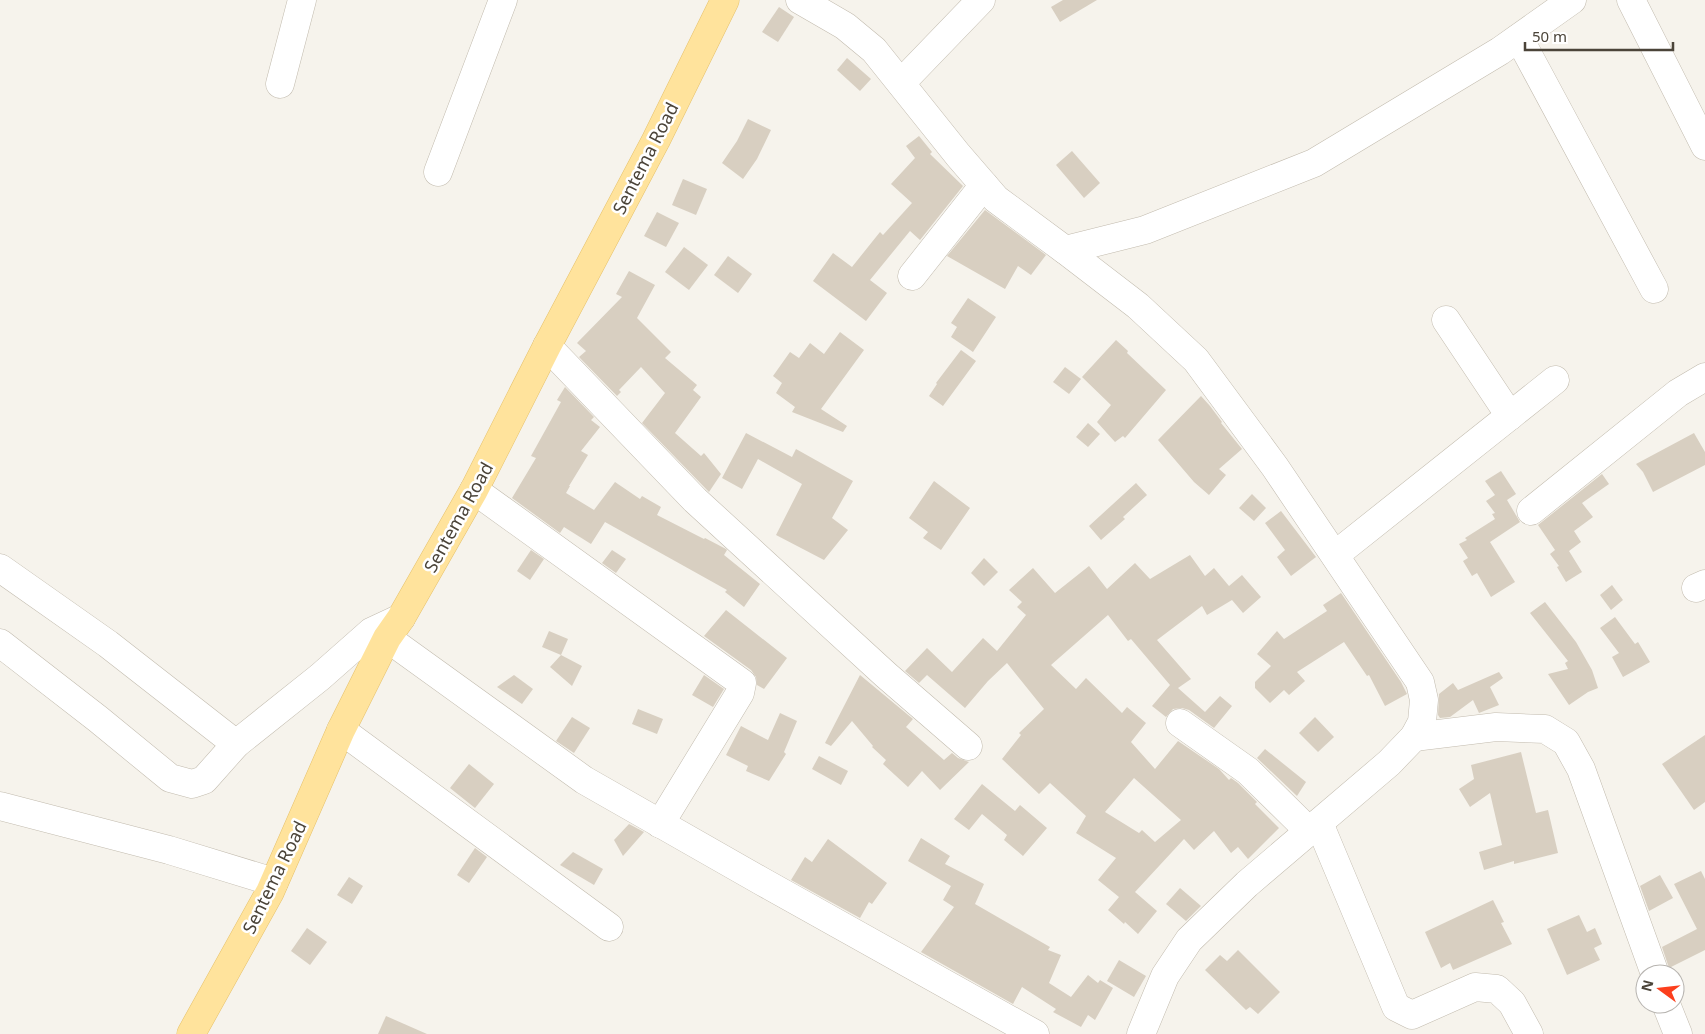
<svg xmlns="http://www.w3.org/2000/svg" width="1705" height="1034" viewBox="0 0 1705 1034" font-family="'Noto Sans',sans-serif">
  <rect width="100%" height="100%" fill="#f6f3ec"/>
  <g fill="#d8cfc1" fill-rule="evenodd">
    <path d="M1063,0H1097L1060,22L1051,7Z"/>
    <path d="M779,7L794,17L778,42L762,32Z"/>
    <path d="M847,58L871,79L860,91L837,70Z"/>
    <path d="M748,119L771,130L757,159L743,179L722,163L737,141Z"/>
    <path d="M919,136L932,152L930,154L963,186L920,240L910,231L870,280L887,293L866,321L813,281L833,253L852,267L880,232L883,235L912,203L891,184L915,158L906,146Z"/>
    <path d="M1072,151L1100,183L1084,198L1056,165Z"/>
    <path d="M683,179L707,189L696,215L672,205Z"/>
    <path d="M985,210L1046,255L1031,275L1018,266L1005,289L947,256Z"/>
    <path d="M657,212L679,223L666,247L644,236Z"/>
    <path d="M684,247L708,265L689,290L665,272Z"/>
    <path d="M728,256L752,274L738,293L714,275Z"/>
    <path d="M629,271L655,285L637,318L671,352L665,358L697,385L693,390L701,397L675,433L701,456L704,453L721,474L709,492L642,423L665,393L641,367L619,390L621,392L617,396L579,357L586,351L577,343L622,297L616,294Z"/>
    <path d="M968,298L996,317L973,352L951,337L957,327L951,323Z"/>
    <path d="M840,332L864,350L821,409L847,426L843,432L792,412L795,407L776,393L782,383L773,376L790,352L799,358L810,343L824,354Z"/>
    <path d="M1116,340L1128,351L1127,353L1166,390L1125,438L1123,436L1115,442L1097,422L1111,405L1082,377Z"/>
    <path d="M961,350L976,361L943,406L929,396L937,384L936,383Z"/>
    <path d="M1065,367L1081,379L1069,394L1053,382Z"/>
    <path d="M565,387L594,417L591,420L600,427L581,451L588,455L569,486H570L566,493L594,510L615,482L640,499L642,496L661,507L657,515L704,539L705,538L726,549L727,550L724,555L760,584L744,607L725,592L727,590L605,522L591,544L564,527L560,533L512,498L536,458L531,456L561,402L557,400Z"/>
    <path d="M1201,396L1210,406L1222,422L1221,423L1242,449L1219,469L1226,475L1209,495L1194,482L1158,440Z"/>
    <path d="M1088,423L1100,434L1088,447L1076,437Z"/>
    <path d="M746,433L792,457L796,449L853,481L832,518L848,530L824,560L776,535L802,484L758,459L742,489L722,478Z"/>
    <path d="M1694,433L1705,452V465L1653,492L1643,472L1636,464Z"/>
    <path d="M1501,471L1516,494L1507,500L1520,522L1490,542L1515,582L1491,597L1477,573L1472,576L1463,561L1468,558L1459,544L1467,540L1465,538L1495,519L1492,514L1495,513L1486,501L1495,495L1485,481Z"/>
    <path d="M1602,474L1609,484L1582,503L1593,517L1574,531L1581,542L1569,551L1582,572L1566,582L1557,567L1559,566L1550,554L1555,550L1538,525Z"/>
    <path d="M934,481L970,508L941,550L923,538L928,532L909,518Z"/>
    <path d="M1136,483L1147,495L1123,517L1125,519L1101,540L1089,526Z"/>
    <path d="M1252,494L1266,508L1254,521L1239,508Z"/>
    <path d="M1281,511L1316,557L1291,576L1277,557L1285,550L1265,523Z"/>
    <path d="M531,550L544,559L530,580L517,571Z"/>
    <path d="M612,550L626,559L616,573L602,563Z"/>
    <path d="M1190,555L1205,576L1214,568L1229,586L1242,575L1261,597L1243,613L1232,600L1207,615L1202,606L1157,640L1191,679L1178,688L1205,712L1220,696L1232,706L1214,728L1189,710L1182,708L1173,709L1166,717L1152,706L1170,685L1131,639L1128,641L1108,615L1051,665L1076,689L1086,678L1122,713L1127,707L1146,723L1131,742L1155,769L1178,741L1219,769L1229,780L1231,778L1238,783L1257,802L1255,804L1279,828L1248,859L1238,847L1231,853L1214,831L1194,850L1184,839L1135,892L1157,911L1138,934L1125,922L1124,924L1108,910L1119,897L1098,880L1116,858L1076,833L1086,816L1050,783L1039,794L1002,759L1021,735L1019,733L1044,709L1007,663L988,681L965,708L927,675L919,683L905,671L927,648L952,672L983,638L997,651L1026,615L1017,607L1022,602L1009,590L1033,568L1055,593L1089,566L1107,589L1135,563L1150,579ZM1134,778L1181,820L1155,842L1142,830L1139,833L1105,812Z"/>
    <path d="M984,558L998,572L984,586L971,573Z"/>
    <path d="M1612,585L1623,600L1611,610L1600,595Z"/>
    <path d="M1341,593L1401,682L1407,694L1385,706L1369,675L1367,676L1344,642L1297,672L1305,681L1289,695L1284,690L1270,703L1255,688V682L1271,666L1257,654L1277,631L1284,639L1327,611L1323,605Z"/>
    <path d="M1545,602L1576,642L1592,670L1598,688L1588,692L1569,705L1548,674L1568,669L1565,663L1568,661L1530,613Z"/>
    <path d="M726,610L787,658L764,689L757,685L756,677L751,670L704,636Z"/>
    <path d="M1615,617L1635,644L1638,642L1650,662L1623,677L1612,657L1619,653L1600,628Z"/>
    <path d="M549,631L568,639L561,655L542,647Z"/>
    <path d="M561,655L582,666L572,686L550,667Z"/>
    <path d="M1499,672L1503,678L1490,687L1499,705L1479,713L1473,700L1450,717L1440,718L1438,715L1439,694L1453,683L1458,690Z"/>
    <path d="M514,675L533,689L522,704L497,687Z"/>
    <path d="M704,675L724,689L713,707L692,695Z"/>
    <path d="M860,675L913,719L906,727L944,760L952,753L958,758L969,762L940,790L922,771L908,787L883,764L886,760L872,747L873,746L852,721L831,746L825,743Z"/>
    <path d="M638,709L663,719L657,734L632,724Z"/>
    <path d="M780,713L797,721L784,752L786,754L769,781L746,771L748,766L726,755L741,726L768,740Z"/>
    <path d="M572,717L590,728L574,753L556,741Z"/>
    <path d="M1315,717L1334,737L1318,752L1299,733Z"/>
    <path d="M1705,735V802L1694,810L1662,764Z"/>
    <path d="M1265,749L1306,782L1297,796L1257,758Z"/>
    <path d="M1521,752L1536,813L1548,810L1558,853L1514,864V861L1484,870L1479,852L1502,845L1490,793L1470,807L1459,789L1474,779L1471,765Z"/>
    <path d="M819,756L848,771L841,785L812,769Z"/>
    <path d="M469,764L494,784L475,808L450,788Z"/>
    <path d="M982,784L1015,811L1020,805L1047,828L1023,856L1004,840L1007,835L982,814L969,830L954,819Z"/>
    <path d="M629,824L644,832L623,856L614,840Z"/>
    <path d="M921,838L950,856L945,864L984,884L975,904L1050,947L1048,950L1061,955L1049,983L1071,997L1088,975L1098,983L1100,980L1113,988L1095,1020L1088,1015L1081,1027L1053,1012L1056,1009L1022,987L1013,1004L921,952L954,907L943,900L951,886L908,861Z"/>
    <path d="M828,839L887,883L872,904L869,902L860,918L791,880L805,857L812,862Z"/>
    <path d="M475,848L487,857L469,883L457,875Z"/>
    <path d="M573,852L603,869L594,885L560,865Z"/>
    <path d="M1701,871L1705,879V950L1669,968L1662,947L1697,929L1674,884Z"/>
    <path d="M1660,875L1673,898L1649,911L1640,886Z"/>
    <path d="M349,877L363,886L352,904L337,895Z"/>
    <path d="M1180,888L1201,906L1186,921L1166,904Z"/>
    <path d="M1493,900L1504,922L1501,923L1512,944L1453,970L1450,963L1441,968L1425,932Z"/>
    <path d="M1579,915L1587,932L1595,928L1602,944L1594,948L1600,960L1567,975L1547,929Z"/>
    <path d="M307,928L327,942L310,965L291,951Z"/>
    <path d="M1238,950L1280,992L1258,1014L1250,1007L1246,1010L1205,970L1220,955L1227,961Z"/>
    <path d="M1119,960L1146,976L1134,997L1107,981Z"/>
    <path d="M386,1016L427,1034H378Z"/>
  </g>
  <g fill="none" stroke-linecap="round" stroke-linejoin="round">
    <defs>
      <g id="minor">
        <path d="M800,0L845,26L874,50L958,155L996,199L1065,250L1145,230L1314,163L1500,51L1572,0"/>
        <path d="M1631,0L1705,146"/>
        <path d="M1519,38L1654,289"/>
        <path d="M901,83L981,0"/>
        <path d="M280,84L302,0"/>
        <path d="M438,172L503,0"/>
        <path d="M1065,250L1138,306L1196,360L1275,467L1420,682L1424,700L1422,722L1414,737L1389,763L1247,884L1189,940L1165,976L1141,1034"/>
        <path d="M912,276L984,185"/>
        <path d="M1446,320L1510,416"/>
        <path d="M547,346L695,500L886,675L968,746"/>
        <path d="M474,490L742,683L740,693L660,824"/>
        <path d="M1531,511L1678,393L1705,377"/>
        <path d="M1335,555L1555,380"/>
        <path d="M0,568L108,644L236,744"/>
        <path d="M1696,588L1705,584"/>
        <path d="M387,638L584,780L763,882L1035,1034"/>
        <path d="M0,643L98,719L170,778L192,784L204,780L236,744L320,677L371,632L401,618"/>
        <path d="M1180,723L1248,771L1309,831"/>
        <path d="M341,730L609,927"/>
        <path d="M1414,737L1496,727L1545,729L1566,742L1581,769L1655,974"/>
        <path d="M0,806L169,850L274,882"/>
        <path d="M1319,823L1396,1007L1412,1015L1475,987L1497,989L1512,1003L1529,1034"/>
        <path d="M1666,1004L1678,1034"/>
      </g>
      <path id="major" d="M191,1034L270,892L341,730L387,638L401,618L474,490L547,346L656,140L725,0"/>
    </defs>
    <use href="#minor" stroke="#c2bbae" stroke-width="29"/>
    <use href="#major" stroke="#e6c16a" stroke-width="29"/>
    <use href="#minor" stroke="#fff" stroke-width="28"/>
    <use href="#major" stroke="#ffe39c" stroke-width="28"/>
  </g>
  <g text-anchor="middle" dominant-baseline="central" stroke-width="5" stroke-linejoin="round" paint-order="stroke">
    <g font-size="18" fill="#4b4439" stroke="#fff">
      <text transform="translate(645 158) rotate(-63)">Sentema Road</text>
      <text transform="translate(458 517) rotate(-61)">Sentema Road</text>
      <text transform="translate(274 877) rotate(-64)">Sentema Road</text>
    </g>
  </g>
  <g transform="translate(1660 989) rotate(285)"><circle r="24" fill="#ffffff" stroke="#b7b4b0"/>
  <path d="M0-4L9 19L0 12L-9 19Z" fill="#fc3f1d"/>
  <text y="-8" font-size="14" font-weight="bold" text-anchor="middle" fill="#4b4439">N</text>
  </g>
  <path d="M1525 42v8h148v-8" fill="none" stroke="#4b4439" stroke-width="2.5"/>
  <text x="1532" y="42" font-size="15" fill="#4b4439" stroke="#ffffff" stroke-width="4" paint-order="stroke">50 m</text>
</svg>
